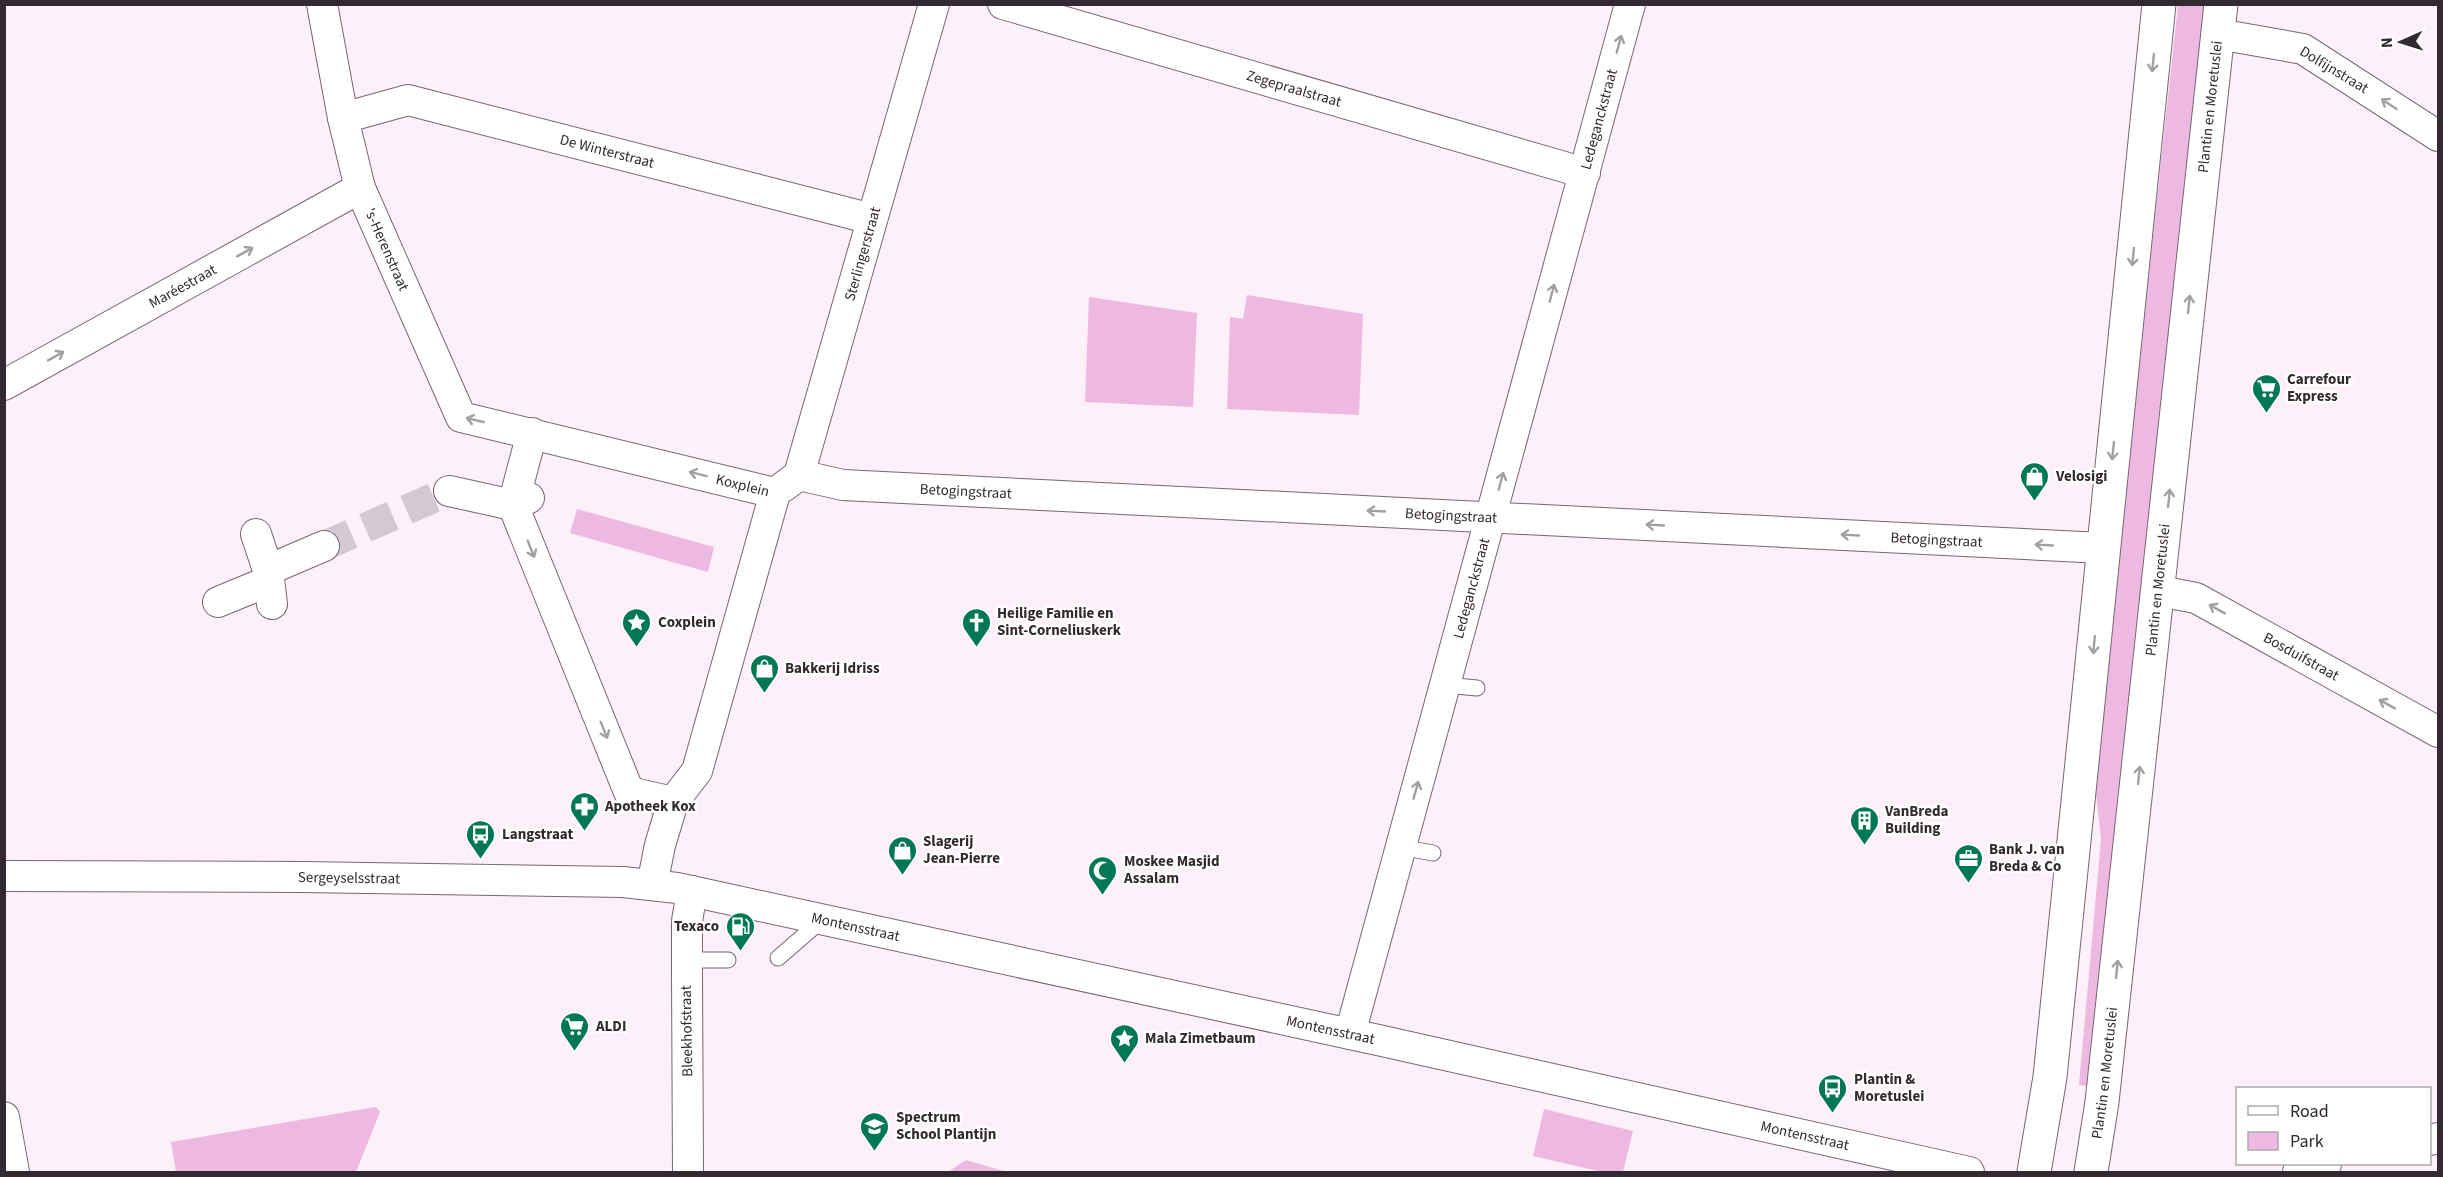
<svg xmlns="http://www.w3.org/2000/svg" width="2443" height="1177" viewBox="0 0 2443 1177" font-family="'Source Sans 3',sans-serif">
  <rect width="100%" height="100%" fill="#fdf0f9"/>
  <g fill="#eeb9e1">
    <path d="M2178,5H2205L2089,1086L2079,1085L2101,839L2094,776Z"/>
    <path d="M1247,295L1363,314L1359,415L1227,409L1230,317L1243,319Z"/>
    <path d="M1089,297L1197,313L1193,407L1085,402Z"/>
    <path d="M577,509L714,547L708,572L570,533Z"/>
    <path d="M376,1107L380,1112L356,1172H176L171,1142Z"/>
    <path d="M1544,1109L1633,1131L1623,1172H1602L1533,1156Z"/>
    <path d="M966,1160L1007,1172H948Z"/>
  </g>
  <g fill="none" stroke-linecap="round" stroke-linejoin="round">
    <path stroke="#d4c8d1" stroke-width="30" stroke-dasharray="30 15" stroke-linecap="butt" d="M324,546L449,491"/>
    <defs>
      <g id="lane">
        <path d="M1445,685L1477,688"/>
        <path d="M1400,847L1433,853"/>
        <path d="M778,958L823,919"/>
        <path d="M687,960H728"/>
      </g>
      <g id="street">
        <path id="s1" d="M322,4L343,118L360,188L461,417L775,493"/>
        <path id="s2" d="M1003,4L1585,173"/>
        <path d="M2218,34L2303,49L2438,136"/>
        <path id="s3" d="M343,118L408,100L872,219"/>
        <path id="s4" d="M4,385L360,188"/>
        <path d="M532,433L513,505L629,792L673,802"/>
        <path id="s5" d="M799,475L843,485L2103,548"/>
        <path id="s6" d="M783,487L799,475L934,4"/>
        <path d="M449,491L513,505L529,498"/>
        <path d="M256,534L268,570"/>
        <path id="s7" d="M2159,591L2196,598L2438,732"/>
        <path d="M218,602L269,581"/>
        <path d="M272,604L268,570L324,546"/>
        <path id="s8" d="M4,876L303,877L623,882L677,888L1378,1040L1969,1172"/>
        <path d="M652,885L660,845L673,802L697,771L775,493"/>
        <path id="s9" d="M1350,1034L1630,4"/>
        <path d="M4,1117L14,1172"/>
        <path d="M2430,1140L2438,1138"/>
        <path d="M688,1172L687,974V921L692,891"/>
        <path d="M2298,1172L2326,1164"/>
      </g>
      <g id="secondary">
        <path d="M2034,1172L2050,1077L2159,4"/>
        <path id="s10" d="M2091,1172L2102,1102L2221,4"/>
      </g>
    </defs>
    <use href="#lane" stroke="#776673" stroke-width="17"/>
    <use href="#street" stroke="#776673" stroke-width="32"/>
    <use href="#secondary" stroke="#776673" stroke-width="35"/>
    <use href="#lane" stroke="#fff" stroke-width="15"/>
    <use href="#street" stroke="#fff" stroke-width="30"/>
    <use href="#secondary" stroke="#fff" stroke-width="33"/>
  </g>
  <defs><path id="oneway-shaft" d="M-6 0H5M1.5-3L5.5 0L1.5 3" fill="none" stroke-width="1.6" stroke-linecap="round" stroke-linejoin="round" transform="scale(1.5)"/></defs>
  <g stroke="#a39fa2">
    <use href="#oneway-shaft" transform="translate(1619 44) rotate(-75)"/>
    <use href="#oneway-shaft" transform="translate(2153 63) rotate(96)"/>
    <use href="#oneway-shaft" transform="translate(2389 104) rotate(-147)"/>
    <use href="#oneway-shaft" transform="translate(245 252) rotate(-29)"/>
    <use href="#oneway-shaft" transform="translate(2133 257) rotate(96)"/>
    <use href="#oneway-shaft" transform="translate(1552 293) rotate(-75)"/>
    <use href="#oneway-shaft" transform="translate(2189 304) rotate(-84)"/>
    <use href="#oneway-shaft" transform="translate(56 356) rotate(-29)"/>
    <use href="#oneway-shaft" transform="translate(475 420) rotate(-167)"/>
    <use href="#oneway-shaft" transform="translate(2113 451) rotate(96)"/>
    <use href="#oneway-shaft" transform="translate(698 474) rotate(-166)"/>
    <use href="#oneway-shaft" transform="translate(1501 481) rotate(-75)"/>
    <use href="#oneway-shaft" transform="translate(2169 498) rotate(-84)"/>
    <use href="#oneway-shaft" transform="translate(1376 511) rotate(-177)"/>
    <use href="#oneway-shaft" transform="translate(1655 525) rotate(-177)"/>
    <use href="#oneway-shaft" transform="translate(1850 535) rotate(-177)"/>
    <use href="#oneway-shaft" transform="translate(2044 545) rotate(-177)"/>
    <use href="#oneway-shaft" transform="translate(531 549) rotate(68)"/>
    <use href="#oneway-shaft" transform="translate(2217 609) rotate(-151)"/>
    <use href="#oneway-shaft" transform="translate(2094 645) rotate(95)"/>
    <use href="#oneway-shaft" transform="translate(2387 704) rotate(-151)"/>
    <use href="#oneway-shaft" transform="translate(604 730) rotate(68)"/>
    <use href="#oneway-shaft" transform="translate(2139 775) rotate(-84)"/>
    <use href="#oneway-shaft" transform="translate(1416 790) rotate(-74)"/>
    <use href="#oneway-shaft" transform="translate(2117 969) rotate(-84)"/>
  </g>
  <defs>
    <symbol id="supermarket-pin" viewBox="-11 -11 22 30"><path d="M0 17L-7.5 6A9.5 9.5 0 1 1 7.5 6Z" fill="#017854" stroke="#fff"/><path d="M-6-5.5h2.5l.6 2H6L4.5 2H-2.5L-4.4-4H-6ZM-1.5 3.2a1.3 1.3 0 1 0 .1 0ZM3 3.2a1.3 1.3 0 1 0 .1 0Z" fill="#fff"/></symbol>
    <symbol id="shop-pin" viewBox="-11 -11 22 30"><path d="M0 17L-7.5 6A9.5 9.5 0 1 1 7.5 6Z" fill="#017854" stroke="#fff"/><path d="M-5-2.5h2.3a2.7 3.5 0 0 1 5.4 0H5L5.5 6h-11ZM-1.5-2.5h3a1.5 2.3 0 0 0-3 0Z" fill="#fff"/></symbol>
    <symbol id="sight-pin" viewBox="-11 -11 22 30"><path d="M0 17L-7.5 6A9.5 9.5 0 1 1 7.5 6Z" fill="#017854" stroke="#fff"/><path d="M0-6L1.8-2.2L6-1.7L2.9 1.2L3.7 5.4L0 3.3L-3.7 5.4L-2.9 1.2L-6-1.7L-1.8-2.2Z" fill="#fff"/></symbol>
    <symbol id="church-pin" viewBox="-11 -11 22 30"><path d="M0 17L-7.5 6A9.5 9.5 0 1 1 7.5 6Z" fill="#017854" stroke="#fff"/><path d="M-1.2-6h2.4v3.5h3.3v2.4h-3.3V6h-2.4V-.1h-3.3v-2.4h3.3Z" fill="#fff"/></symbol>
    <symbol id="pharmacy-pin" viewBox="-11 -11 22 30"><path d="M0 17L-7.5 6A9.5 9.5 0 1 1 7.5 6Z" fill="#017854" stroke="#fff"/><path d="M-2-6h4v4h4v4h-4v4h-4v-4h-4v-4h4Z" fill="#fff"/></symbol>
    <symbol id="building-pin" viewBox="-11 -11 22 30"><path d="M0 17L-7.5 6A9.5 9.5 0 1 1 7.5 6Z" fill="#017854" stroke="#fff"/><path d="M-4-6H4V6H1V3H-1V6H-4ZM-2.5-4.3h1.7v1.8h-1.7ZM.8-4.3h1.7v1.8H.8ZM-2.5-1h1.7V.8h-1.7ZM.8-1h1.7V.8H.8Z" fill="#fff"/></symbol>
    <symbol id="bus-pin" viewBox="-11 -11 22 30"><path d="M0 17L-7.5 6A9.5 9.5 0 1 1 7.5 6Z" fill="#017854" stroke="#fff"/><path d="M-5-6H5V4H4V6H2V4H-2V6H-4V4H-5ZM-3.5-4V0h7V-4ZM-3.5 1.2v1.5H-2V1.2ZM2 1.2v1.5H3.5V1.2Z" fill="#fff"/></symbol>
    <symbol id="office-pin" viewBox="-11 -11 22 30"><path d="M0 17L-7.5 6A9.5 9.5 0 1 1 7.5 6Z" fill="#017854" stroke="#fff"/><path d="M-6-3h4V-5.5h4V-3h4V5H-6ZM-1-4.5V-3h2v-1.5ZM-6 0V1H6V0Z" fill="#fff"/></symbol>
    <symbol id="mosque-pin" viewBox="-11 -11 22 30"><path d="M0 17L-7.5 6A9.5 9.5 0 1 1 7.5 6Z" fill="#017854" stroke="#fff"/><path d="M3.5-4.9A6 6 0 1 0 3.5 4.9A5 5 0 1 1 3.5-4.9Z" fill="#fff"/></symbol>
    <symbol id="fuel-pin" viewBox="-11 -11 22 30"><path d="M0 17L-7.5 6A9.5 9.5 0 1 1 7.5 6Z" fill="#017854" stroke="#fff"/><path d="M-5.5-6h7V0h2V4h1.3V-2.5L3-4.5l.8-.8L6-3V5H2.5V1h-1V6h-7ZM-4.2-4.7v3.2H.2V-4.7Z" fill="#fff"/></symbol>
    <symbol id="school-pin" viewBox="-11 -11 22 30"><path d="M0 17L-7.5 6A9.5 9.5 0 1 1 7.5 6Z" fill="#017854" stroke="#fff"/><path d="M0-5L7-2L0 1L-7-2ZM-4 1L0 2.5L4 1V4Q0 6-4 4Z" fill="#fff"/></symbol>
  </defs>
  <g fill-rule="evenodd">
    <use href="#supermarket-pin" x="2250" y="372" width="33" height="45"/>
    <use href="#shop-pin" x="2018" y="460" width="33" height="45"/>
    <use href="#sight-pin" x="620" y="606" width="33" height="45"/>
    <use href="#church-pin" x="960" y="606" width="33" height="45"/>
    <use href="#shop-pin" x="748" y="652" width="33" height="45"/>
    <use href="#pharmacy-pin" x="568" y="790" width="33" height="45"/>
    <use href="#building-pin" x="1848" y="804" width="33" height="45"/>
    <use href="#bus-pin" x="464" y="818" width="33" height="45"/>
    <use href="#shop-pin" x="886" y="834" width="33" height="45"/>
    <use href="#office-pin" x="1952" y="842" width="33" height="45"/>
    <use href="#mosque-pin" x="1086" y="854" width="33" height="45"/>
    <use href="#fuel-pin" x="724" y="910" width="33" height="45"/>
    <use href="#supermarket-pin" x="558" y="1010" width="33" height="45"/>
    <use href="#sight-pin" x="1108" y="1022" width="33" height="45"/>
    <use href="#bus-pin" x="1816" y="1072" width="33" height="45"/>
    <use href="#school-pin" x="858" y="1110" width="33" height="45"/>
  </g>
  <g text-anchor="middle" dominant-baseline="central" stroke-width="5" stroke-linejoin="round" paint-order="stroke">
    <g font-size="15" fill="#322a30" stroke="#fff">
      <text transform="translate(2334 70) rotate(31)">Dolfijnstraat</text>
      <text stroke="none"><textPath href="#s2" startOffset="303">Zegepraalstraat</textPath></text>
      <text stroke="none"><textPath href="#s10" startOffset="1072">Plantin en Moretuslei</textPath></text>
      <text stroke="none"><textPath href="#s9" startOffset="948">Ledeganckstraat</textPath></text>
      <text stroke="none"><textPath href="#s3" startOffset="273">De Winterstraat</textPath></text>
      <text stroke="none"><textPath href="#s1" startOffset="255">'s-Herenstraat</textPath></text>
      <text stroke="none"><textPath href="#s6" startOffset="250">Sterlingerstraat</textPath></text>
      <text stroke="none"><textPath href="#s4" startOffset="204">Maréestraat</textPath></text>
      <text stroke="none"><textPath href="#s1" startOffset="728">Koxplein</textPath></text>
      <text stroke="none"><textPath href="#s5" startOffset="168">Betogingstraat</textPath></text>
      <text stroke="none"><textPath href="#s5" startOffset="654">Betogingstraat</textPath></text>
      <text stroke="none"><textPath href="#s5" startOffset="1140">Betogingstraat</textPath></text>
      <text stroke="none"><textPath href="#s9" startOffset="462">Ledeganckstraat</textPath></text>
      <text stroke="none"><textPath href="#s10" startOffset="586">Plantin en Moretuslei</textPath></text>
      <text stroke="none"><textPath href="#s7" startOffset="158">Bosduifstraat</textPath></text>
      <text stroke="none"><textPath href="#s8" startOffset="345">Sergeyselsstraat</textPath></text>
      <text stroke="none"><textPath href="#s8" startOffset="856">Montensstraat</textPath></text>
      <text stroke="none"><textPath href="#s8" startOffset="1342">Montensstraat</textPath></text>
      <text transform="translate(687 1031) rotate(-91)">Bleekhofstraat</text>
      <text stroke="none"><textPath href="#s10" startOffset="100">Plantin en Moretuslei</textPath></text>
      <text stroke="none"><textPath href="#s8" startOffset="1828">Montensstraat</textPath></text>
    </g>
    <g font-size="15" font-weight="bold" fill="#322a30" stroke="#fff" text-anchor="start">
      <text x="2287" y="379">Carrefour<tspan x="2287" dy="17">Express</tspan></text>
      <text x="2056" y="476">Velosigi</text>
      <text x="997" y="613">Heilige Familie en<tspan x="997" dy="17">Sint-Corneliuskerk</tspan></text>
      <text x="658" y="622">Coxplein</text>
      <text x="785" y="668">Bakkerij Idriss</text>
      <text x="605" y="806">Apotheek Kox</text>
      <text x="1885" y="811">VanBreda<tspan x="1885" dy="17">Building</tspan></text>
      <text x="502" y="834">Langstraat</text>
      <text x="923" y="841">Slagerij<tspan x="923" dy="17">Jean-Pierre</tspan></text>
      <text x="1989" y="849">Bank J. van<tspan x="1989" dy="17">Breda &amp; Co</tspan></text>
      <text x="1124" y="861">Moskee Masjid<tspan x="1124" dy="17">Assalam</tspan></text>
      <text x="719" y="926" text-anchor="end">Texaco</text>
      <text x="596" y="1026">ALDI</text>
      <text x="1145" y="1038">Mala Zimetbaum</text>
      <text x="1854" y="1079">Plantin &amp;<tspan x="1854" dy="17">Moretuslei</tspan></text>
      <text x="896" y="1117">Spectrum<tspan x="896" dy="17">School Plantijn</tspan></text>
    </g>
  </g>
  <rect width="2443" height="1177" fill="none" stroke="#322a30" stroke-width="12"/>
  <rect x="2236" y="1087" width="195" height="78" fill="#ffffff" stroke="#adaaac" stroke-width="1.5"/>
  <rect x="2248" y="1106" width="30" height="9" fill="#ffffff" stroke="#adaaac" stroke-width="1.5"/>
  <text x="2290" y="1117" font-size="18" fill="#322a30">Road</text>
  <rect x="2248" y="1132" width="30" height="18" fill="#eeb9e1" stroke="#adaaac" stroke-width="1.5"/>
  <text x="2290" y="1147" font-size="18" fill="#322a30">Park</text>
  <g transform="translate(2401 42) rotate(267)" stroke="#ffffff" stroke-width="4.5" paint-order="stroke">
  <path d="M0-4.5L10 22L0 15L-10 22Z" fill="#322a30"/>
  <text y="-9" font-size="16" font-weight="bold" text-anchor="middle" fill="#322a30">N</text>
  </g>
</svg>
